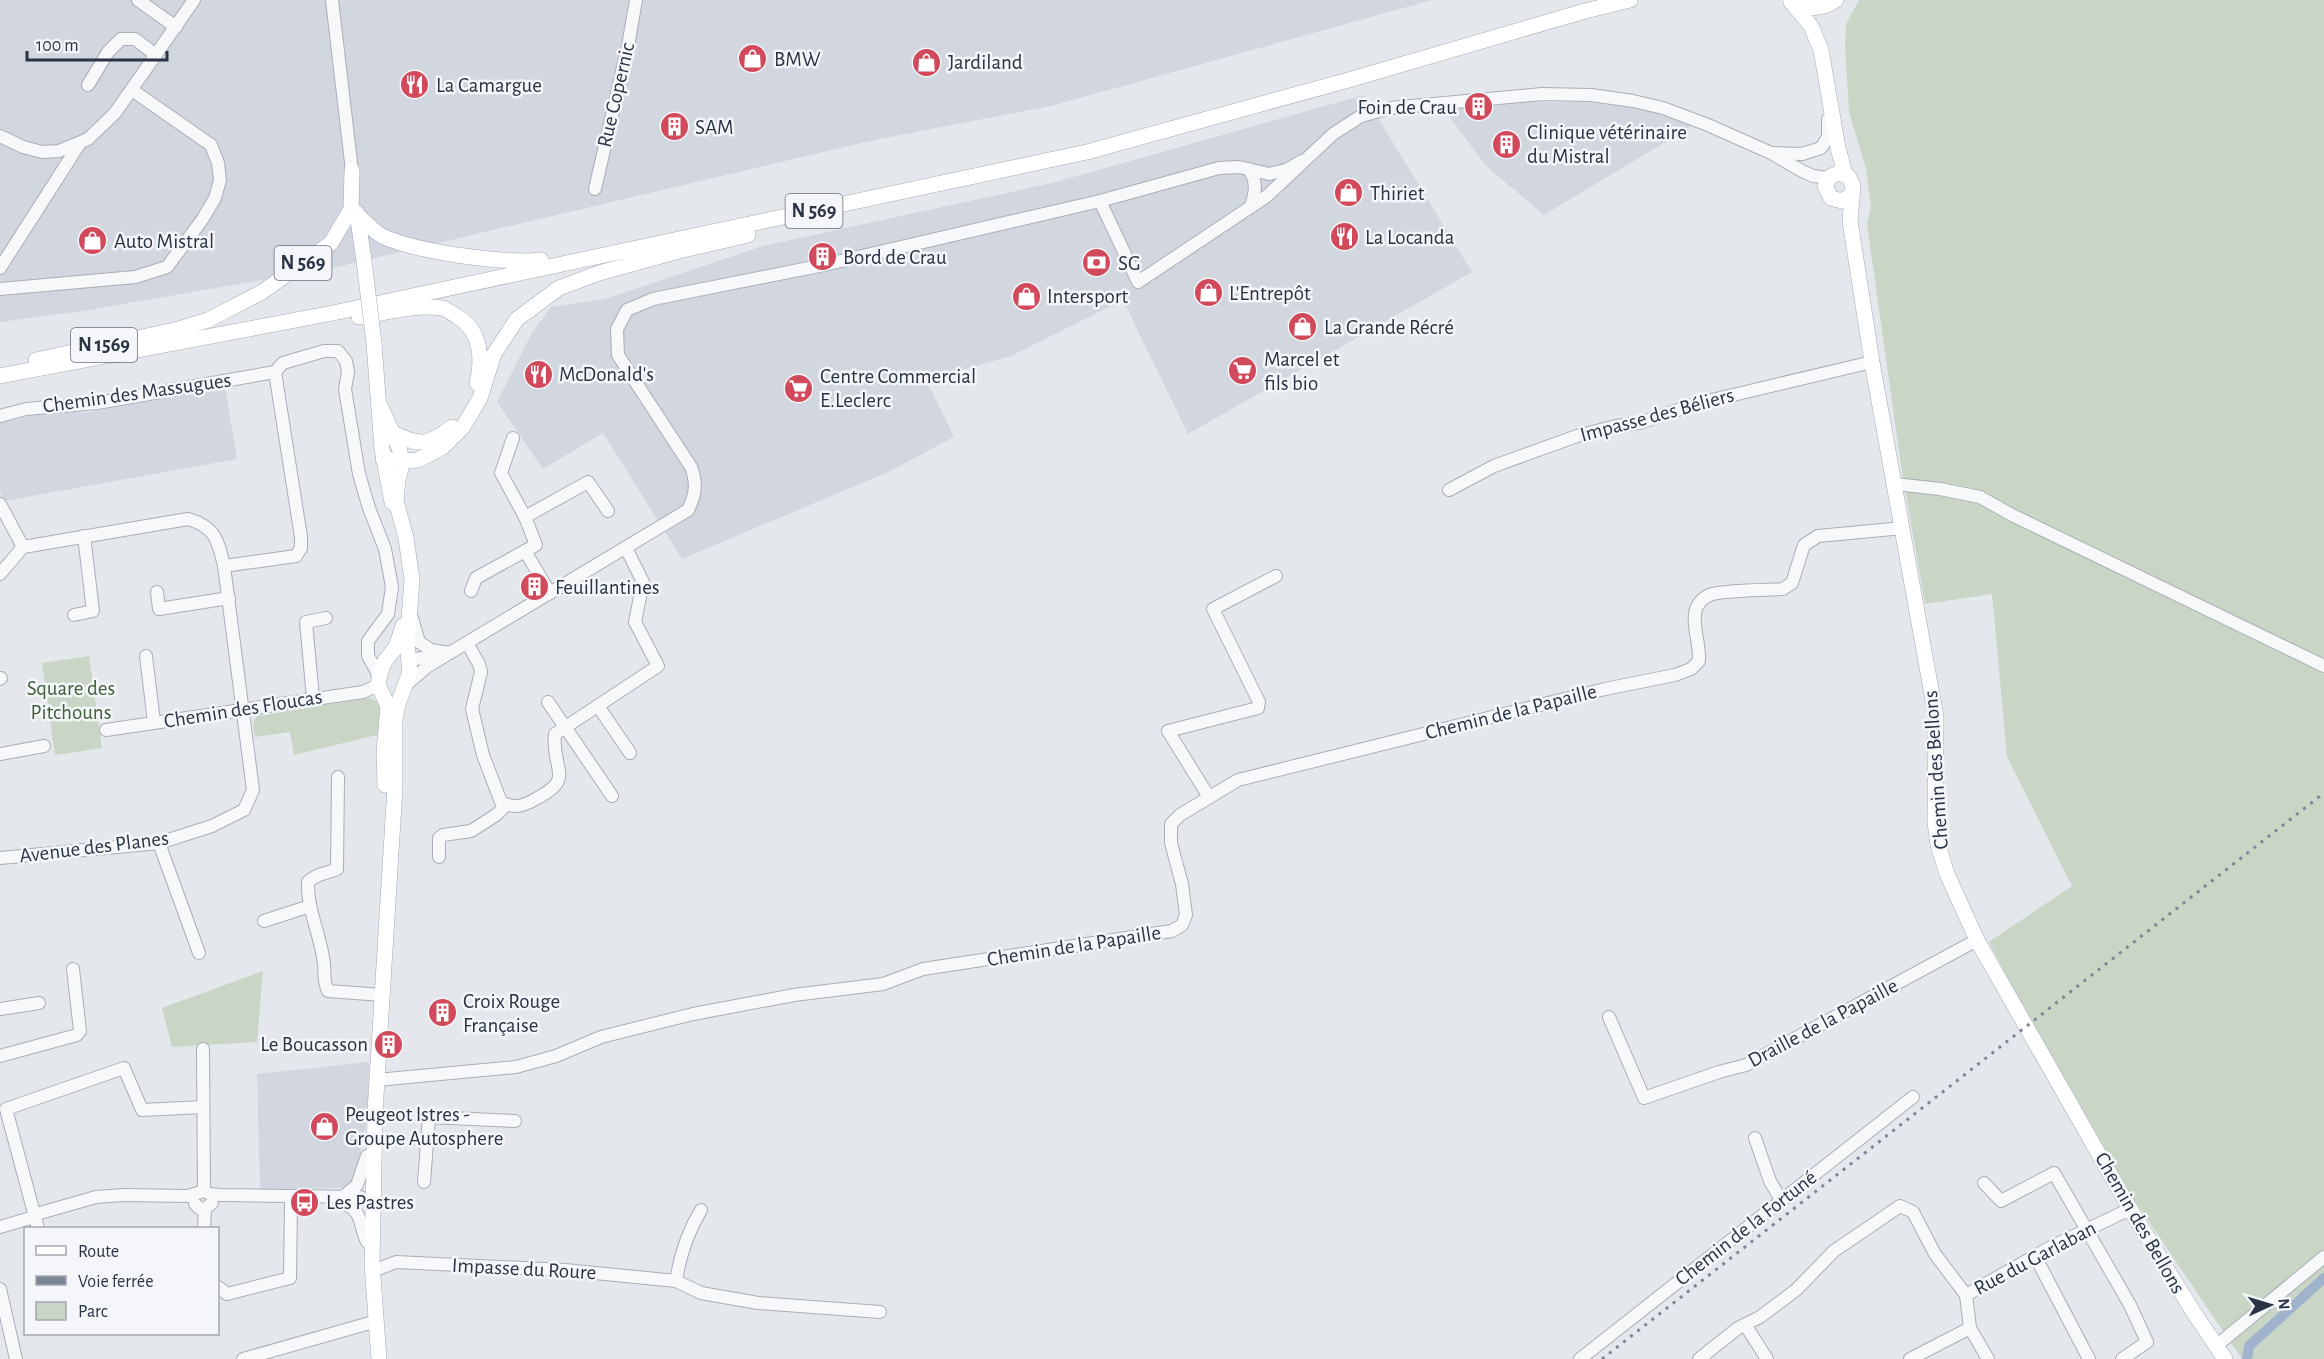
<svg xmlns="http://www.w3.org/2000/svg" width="2324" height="1359" viewBox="0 0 2324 1359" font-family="'Alegreya Sans',sans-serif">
  <rect width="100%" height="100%" fill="#e4e7ec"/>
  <g fill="#d2d6de">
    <path d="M0,0H1432L1051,106L874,140L337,267L83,311L0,322Z"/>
    <path d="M1364,95L1472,272L1188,434L1123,300L1011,356L926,380L954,437L888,472L682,559L603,433L543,469L497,402L532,333L551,307L605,299L763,246L1052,183Z"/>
    <path d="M1526,102H1582L1647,109L1692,126L1544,215L1486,166L1444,109Z"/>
    <path d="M225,387L237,459L4,501L0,492V423L56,410L85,413Z"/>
    <path d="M369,1062L368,1114L355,1183L348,1188L260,1189L257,1074Z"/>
  </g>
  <g fill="#c9d6c5">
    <path d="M1859,0H2324V1359H2242L2116,1173L2038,1036L1989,942L2072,886L2007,757L1992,594L1925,604L1902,472L1867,224L1871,206L1866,169L1849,112L1845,46L1846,24Z"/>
    <path d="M89,656L102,748L55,755L42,663Z"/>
    <path d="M370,698L382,703L381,734L294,755L290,732L255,737L253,723L257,716Z"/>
    <path d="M263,971L257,1042L172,1047L162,1008Z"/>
  </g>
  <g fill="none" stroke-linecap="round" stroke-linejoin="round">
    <path stroke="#9fb4cc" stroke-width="10" d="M2247,1359L2249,1346L2324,1278"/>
    <defs>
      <g id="minor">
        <path d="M138,0L176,27"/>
        <path d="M332,0L352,171"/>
        <path d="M88,85L108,52L121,39H135L156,55"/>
        <path d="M0,136L23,147L42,152L59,151L88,139L115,113L194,0"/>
        <path d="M1772,153L1802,154L1821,148L1828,137V119"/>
        <path d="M1249,169C1257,182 1256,191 1251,206"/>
        <path d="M595,189L628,46L636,0"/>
        <path d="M1100,201L1138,282L1267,196L1333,134L1361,116L1390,108L1542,94L1591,95L1633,101L1663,108L1708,125L1771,153L1802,171L1813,176L1829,178"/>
        <path d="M0,268L80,143"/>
        <path d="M0,289L135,277L167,267L202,220L215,198L220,180L218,163L211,145L132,90"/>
        <path d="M0,416L26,409L97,403L275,372L283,363L324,351H338L346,361L348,372L345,389L359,474L369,508L385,549L392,587L388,614L368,641V656L376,670L379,681"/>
        <path d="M513,438L501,473L525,517L536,545L525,551L550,593"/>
        <path d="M1895,484L1940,489L1980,497L2012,515L2324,666"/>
        <path d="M1449,490L1494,466L1577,436L1616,426L1640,423L1695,404L1872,362"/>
        <path d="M0,504L23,547"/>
        <path d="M525,517L588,482L608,511"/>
        <path d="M224,566L296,556L301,548V537L275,372"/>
        <path d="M0,574L23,547L188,519C216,527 218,541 224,566L253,790L244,810L212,826L159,843L0,858"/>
        <path d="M471,591L476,578L525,551"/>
        <path d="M157,592L159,609L229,598"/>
        <path d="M74,615L93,611L84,536"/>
        <path d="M412,618L419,642L431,650L450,653"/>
        <path d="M467,643L479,664L481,672L472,709L483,755L501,802C513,808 520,807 532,801C578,778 551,772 555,734L658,666L635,622L643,582L626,548"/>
        <path d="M146,656L154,722"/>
        <path d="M410,660L440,655"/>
        <path d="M0,679L1,678"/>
        <path d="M407,684L428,666L688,510C696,494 697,483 691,467L618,355L617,329L627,310L653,299L824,265L1100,201L1219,168L1239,167L1269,174L1286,170L1302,161"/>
        <path d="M313,698L306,622L326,618"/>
        <path d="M548,702L612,796"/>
        <path d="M598,706L630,753"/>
        <path d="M106,730L363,692L378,685"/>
        <path d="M0,754L44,746"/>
        <path d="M338,777L337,869C326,874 317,873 308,882C307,910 321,936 324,964C325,974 323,982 328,991L382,995"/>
        <path d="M1209,797L1168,731L1258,708L1259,702L1213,609L1276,576"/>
        <path d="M159,843L199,953"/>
        <path d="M439,857V838L443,835L471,831L496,815L506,805"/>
        <path d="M264,921L310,906"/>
        <path d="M0,1009L39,1003"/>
        <path d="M1609,1017L1644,1098L1719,1072L1746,1065L1977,940"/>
        <path d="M203,1049L204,1191"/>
        <path d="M0,1056L77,1035L80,1031L73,969"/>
        <path d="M377,1080L516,1067L556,1056L601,1037L693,1014L794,995L883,984L923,969L1172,931L1182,925L1186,915L1182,884L1171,843V824L1180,815L1238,780L1605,689L1675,675L1691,669L1699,661C1700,644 1693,629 1695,614C1696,604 1703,597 1712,594C1729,590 1765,590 1783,589L1792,583L1804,545L1818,536L1903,528"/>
        <path d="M1755,1138L1770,1181L1781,1200"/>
        <path d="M424,1182L429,1117L515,1121"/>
        <path d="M1984,1183L2001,1201L2054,1173L2130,1305L2147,1342L2122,1359"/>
        <path d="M344,1196L357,1185L367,1156"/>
        <path d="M343,1203C364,1212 358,1223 367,1242"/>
        <path d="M195,1204L199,1208L205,1209L212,1203"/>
        <path d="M0,1227L34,1217L40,1213L96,1197L123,1195L188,1196L204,1191L210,1194L221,1195L360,1197L368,1200"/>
        <path d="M38,1228L6,1109L124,1068L142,1110L203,1107"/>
        <path d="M204,1228L205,1209"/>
        <path d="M2035,1256L2089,1359"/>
        <path d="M373,1271L396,1262L565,1270L676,1281L701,1293L758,1303L880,1312"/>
        <path d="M676,1281C680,1255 687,1233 701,1210"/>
        <path d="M218,1287L227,1294L290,1278L291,1202"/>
        <path d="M0,1289L16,1359"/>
        <path d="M1746,1326L1767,1359"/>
        <path d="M1970,1328L1988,1359"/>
        <path d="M2216,1346L2324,1257"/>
        <path d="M243,1359L377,1321"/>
        <path d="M1580,1359L1913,1097"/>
        <path d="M1699,1359L1738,1328L1760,1317L1796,1290L1834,1251L1900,1206L1913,1212L1935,1254L1966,1295"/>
        <path d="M1910,1359L1970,1328L1966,1295L2051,1247L2130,1209"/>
      </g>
      <g id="major">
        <path d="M1791,2L1811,26L1821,50L1838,148L1845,174"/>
        <path d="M1791,2C1806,9 1822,10 1836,0"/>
        <path d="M1851,195L1842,201L1831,198L1825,186L1831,176L1839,173L1849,177L1853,186L1850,221L1872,362L1936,717L1935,822L1938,845L1947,874L1977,940L2130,1209L2194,1313L2225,1359"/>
        <path d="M357,213L364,261"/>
        <path d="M357,215C365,221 373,231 382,236C416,252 504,264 541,260"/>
        <path d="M359,317C385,313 416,304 442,308C447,309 453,314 458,317C481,331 483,359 477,383"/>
        <path d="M374,343L382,449L392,502"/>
        <path d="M36,360L179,329L208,320L262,292L331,243L351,209L352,171"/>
        <path d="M0,376L333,313L1087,152L1352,79L1585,11L1630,0"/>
        <path d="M393,433C420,446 428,446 452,427"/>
        <path d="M383,459L402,461L418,460L443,447L463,427L480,398L494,354L517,319L559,288L599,273L679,251L748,235"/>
        <path d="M385,785L384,752L388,706L378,685L381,670L385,661L396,647L403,626"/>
        <path d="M379,1359L372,1264L375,1112L395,787V720L398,704L410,672L407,645L412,580L406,538L396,501L398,479L401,469L400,450L380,405"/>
      </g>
    </defs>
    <use href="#minor" stroke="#a9aeb7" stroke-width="14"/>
    <use href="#major" stroke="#a3abb8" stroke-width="16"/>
    <use href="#minor" stroke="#f7f8fa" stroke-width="12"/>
    <use href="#major" stroke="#fff" stroke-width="15"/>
    <path stroke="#7d8696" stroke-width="3" stroke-dasharray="3 6" stroke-linecap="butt" d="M1602,1359L2324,793"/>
    <defs>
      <path id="major-bridge" d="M364,261L374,343"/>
    </defs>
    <use href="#major-bridge" stroke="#a3abb8" stroke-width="16" stroke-linecap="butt"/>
    <use href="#major-bridge" stroke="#fff" stroke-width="15"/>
  </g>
  <defs>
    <symbol id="shop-disc" viewBox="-11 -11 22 22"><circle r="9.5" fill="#d1495b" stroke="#f4f6f9"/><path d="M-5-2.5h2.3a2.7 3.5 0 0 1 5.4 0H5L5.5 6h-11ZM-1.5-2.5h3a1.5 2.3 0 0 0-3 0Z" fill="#fff"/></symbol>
    <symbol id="restaurant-disc" viewBox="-11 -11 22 22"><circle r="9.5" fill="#d1495b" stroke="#f4f6f9"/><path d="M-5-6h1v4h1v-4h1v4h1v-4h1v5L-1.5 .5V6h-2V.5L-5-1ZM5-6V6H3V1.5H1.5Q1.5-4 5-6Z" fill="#fff"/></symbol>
    <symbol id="building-disc" viewBox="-11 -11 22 22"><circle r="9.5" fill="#d1495b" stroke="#f4f6f9"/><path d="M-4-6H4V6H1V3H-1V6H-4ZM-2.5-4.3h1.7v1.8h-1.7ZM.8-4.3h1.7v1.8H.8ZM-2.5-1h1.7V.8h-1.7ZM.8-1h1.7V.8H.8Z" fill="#fff"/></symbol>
    <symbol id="bank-disc" viewBox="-11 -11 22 22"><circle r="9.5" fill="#d1495b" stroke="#f4f6f9"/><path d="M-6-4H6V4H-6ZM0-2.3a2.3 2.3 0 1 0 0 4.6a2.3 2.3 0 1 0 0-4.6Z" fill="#fff"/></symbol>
    <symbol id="supermarket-disc" viewBox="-11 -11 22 22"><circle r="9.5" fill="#d1495b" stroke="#f4f6f9"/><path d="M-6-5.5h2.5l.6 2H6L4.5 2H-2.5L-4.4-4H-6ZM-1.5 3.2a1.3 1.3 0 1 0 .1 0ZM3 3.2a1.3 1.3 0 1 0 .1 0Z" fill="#fff"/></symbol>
    <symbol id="bus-disc" viewBox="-11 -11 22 22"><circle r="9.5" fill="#d1495b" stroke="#f4f6f9"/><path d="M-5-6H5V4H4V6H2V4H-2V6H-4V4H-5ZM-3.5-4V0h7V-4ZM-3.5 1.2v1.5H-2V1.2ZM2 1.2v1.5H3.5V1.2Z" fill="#fff"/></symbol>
  </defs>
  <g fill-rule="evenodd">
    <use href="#shop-disc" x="736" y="42" width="33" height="33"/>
    <use href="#shop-disc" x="910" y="46" width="33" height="33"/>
    <use href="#restaurant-disc" x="398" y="68" width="33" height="33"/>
    <use href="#building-disc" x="1462" y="90" width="33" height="33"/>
    <use href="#building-disc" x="658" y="110" width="33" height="33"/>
    <use href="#building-disc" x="1490" y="128" width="33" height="33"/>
    <use href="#shop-disc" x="1332" y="176" width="33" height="33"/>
    <use href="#restaurant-disc" x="1328" y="220" width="33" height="33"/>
    <use href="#shop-disc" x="76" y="224" width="33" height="33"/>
    <use href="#building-disc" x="806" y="240" width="33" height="33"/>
    <use href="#bank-disc" x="1080" y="246" width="33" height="33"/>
    <use href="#shop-disc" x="1192" y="276" width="33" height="33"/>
    <use href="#shop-disc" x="1010" y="280" width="33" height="33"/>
    <use href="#shop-disc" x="1286" y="310" width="33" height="33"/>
    <use href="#supermarket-disc" x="1226" y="354" width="33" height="33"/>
    <use href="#restaurant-disc" x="522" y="358" width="33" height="33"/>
    <use href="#supermarket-disc" x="782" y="372" width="33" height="33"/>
    <use href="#building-disc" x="518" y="570" width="33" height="33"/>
    <use href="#building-disc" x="426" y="996" width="33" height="33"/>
    <use href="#building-disc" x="372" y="1028" width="33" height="33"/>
    <use href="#shop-disc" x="308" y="1110" width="33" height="33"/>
    <use href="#bus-disc" x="288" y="1186" width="33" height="33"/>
  </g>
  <g text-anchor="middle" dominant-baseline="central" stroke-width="5" stroke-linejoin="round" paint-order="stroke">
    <g fill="#f4f6f9" stroke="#676e7b" stroke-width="1.5">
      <rect x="785.5" y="194" width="57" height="34" rx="4.5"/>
      <rect x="274.5" y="246" width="57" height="34" rx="4.5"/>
      <rect x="71" y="328" width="66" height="34" rx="4.5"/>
    </g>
    <g font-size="20" font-weight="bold" fill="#2b3445">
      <text x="814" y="211">N 569</text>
      <text x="303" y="263">N 569</text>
      <text x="104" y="345">N 1569</text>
    </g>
    <g font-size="21" fill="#2b3445" stroke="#f4f6f9" text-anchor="start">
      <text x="774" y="59">BMW</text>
      <text x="948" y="62">Jardiland</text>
      <text x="436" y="85">La Camargue</text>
      <text x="1457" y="107" text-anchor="end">Foin de Crau</text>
      <text x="695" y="127">SAM</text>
      <text x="1527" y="132">Clinique vétérinaire<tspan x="1527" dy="24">du Mistral</tspan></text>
      <text x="1370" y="193">Thiriet</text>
      <text x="1365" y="237">La Locanda</text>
      <text x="114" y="241">Auto Mistral</text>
      <text x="843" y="257">Bord de Crau</text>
      <text x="1118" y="263">SG</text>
      <text x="1229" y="293">L'Entrepôt</text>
      <text x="1047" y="296">Intersport</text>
      <text x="1324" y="327">La Grande Récré</text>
      <text x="1264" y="359">Marcel et<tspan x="1264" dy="24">fils bio</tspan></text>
      <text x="559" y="374">McDonald's</text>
      <text x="820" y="376">Centre Commercial<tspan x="820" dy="24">E.Leclerc</tspan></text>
      <text x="555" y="587">Feuillantines</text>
      <text x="463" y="1001">Croix Rouge<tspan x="463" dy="24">Française</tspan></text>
      <text x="368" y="1044" text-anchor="end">Le Boucasson</text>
      <text x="345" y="1114">Peugeot Istres -<tspan x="345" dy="24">Groupe Autosphere</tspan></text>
      <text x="326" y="1202">Les Pastres</text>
    </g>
    <g font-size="21" fill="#2b3445" stroke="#f4f6f9">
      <text transform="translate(616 95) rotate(-77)">Rue Copernic</text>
      <text transform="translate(137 393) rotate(-8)">Chemin des Massugues</text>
      <text transform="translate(1657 415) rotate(-15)">Impasse des Béliers</text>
      <text transform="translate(243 709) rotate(-9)">Chemin des Floucas</text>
      <text transform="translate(1511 712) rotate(-14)">Chemin de la Papaille</text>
      <text transform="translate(1936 770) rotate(-94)">Chemin des Bellons</text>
      <text transform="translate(94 847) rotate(-7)">Avenue des Planes</text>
      <text transform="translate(1074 946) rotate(-9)">Chemin de la Papaille</text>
      <text transform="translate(1823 1023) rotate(-28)">Draille de la Papaille</text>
      <text transform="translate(2140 1223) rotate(60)">Chemin des Bellons</text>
      <text transform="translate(1746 1228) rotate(-38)">Chemin de la Fortuné</text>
      <text transform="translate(2035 1258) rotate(-28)">Rue du Garlaban</text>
      <text transform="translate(524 1269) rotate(3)">Impasse du Roure</text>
    </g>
    <g font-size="21" fill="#3f6138" stroke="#f4f6f9">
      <text x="71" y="688">Square des<tspan x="71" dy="24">Pitchouns</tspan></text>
    </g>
  </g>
  <rect x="24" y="1227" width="195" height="108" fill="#f4f6f9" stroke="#a4a8b1" stroke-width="1.5"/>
  <rect x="36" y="1246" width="30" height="9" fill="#ffffff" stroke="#a4a8b1" stroke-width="1.5"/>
  <text x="78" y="1257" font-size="18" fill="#2b3445">Route</text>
  <rect x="36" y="1276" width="30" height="9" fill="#7d8696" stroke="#a4a8b1" stroke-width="1.5"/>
  <text x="78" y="1287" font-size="18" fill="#2b3445">Voie ferrée</text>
  <rect x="36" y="1302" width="30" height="18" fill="#c9d6c5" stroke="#a4a8b1" stroke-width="1.5"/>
  <text x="78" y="1317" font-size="18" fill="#2b3445">Parc</text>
  <g transform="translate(2270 1305) rotate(86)" stroke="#f4f6f9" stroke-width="4.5" paint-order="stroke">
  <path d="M0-4.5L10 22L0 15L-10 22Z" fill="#2b3445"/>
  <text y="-9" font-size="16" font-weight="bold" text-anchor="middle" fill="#2b3445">N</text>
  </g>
  <path d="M27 51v9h140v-9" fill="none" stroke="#2b3445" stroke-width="3"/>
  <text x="36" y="51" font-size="18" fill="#2b3445" stroke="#f4f6f9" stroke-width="4.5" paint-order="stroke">100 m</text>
</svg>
